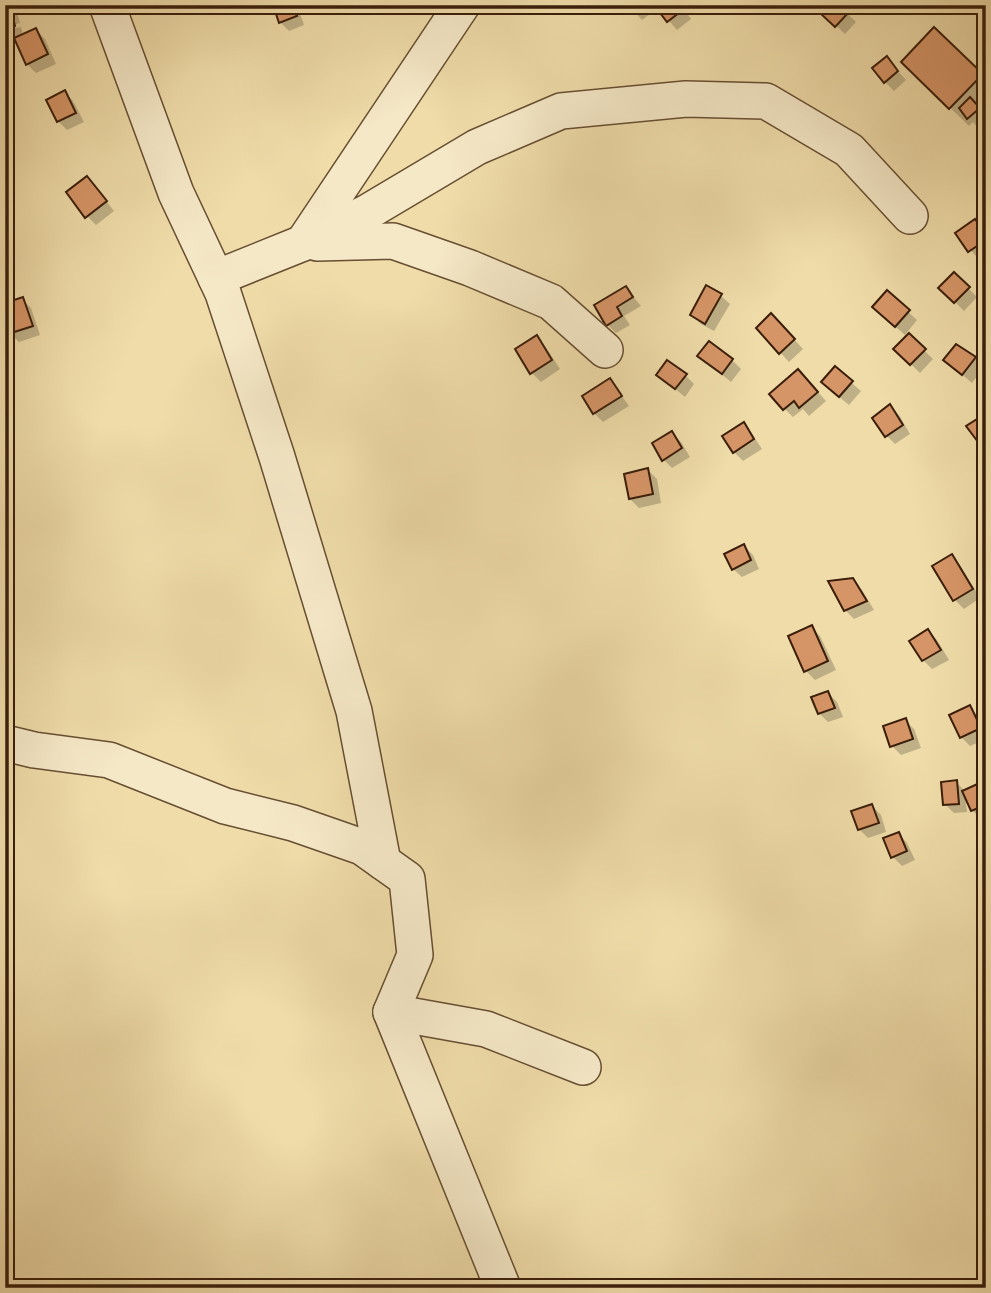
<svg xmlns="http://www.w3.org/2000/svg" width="991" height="1293" viewBox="0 0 991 1293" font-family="'EB Garamond',serif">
  <rect width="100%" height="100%" fill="#efdca9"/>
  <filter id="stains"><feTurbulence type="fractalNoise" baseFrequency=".00286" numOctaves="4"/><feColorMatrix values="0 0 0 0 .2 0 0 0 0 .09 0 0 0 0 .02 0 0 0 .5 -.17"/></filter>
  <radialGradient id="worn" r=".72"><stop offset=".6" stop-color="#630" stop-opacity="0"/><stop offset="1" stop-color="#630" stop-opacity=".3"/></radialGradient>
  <g fill="#0003">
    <path d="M5,5H15L20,23L5,27Z"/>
    <path d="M275,5H297L304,25L289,31L280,22Z"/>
    <path d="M628,5H681L691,19L677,30L658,8L642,20Z"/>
    <path d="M771,5H785L778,12Z"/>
    <path d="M838,5L856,22L845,34L823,13Z"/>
    <path d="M21,27L23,36L36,30L45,39L56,64L36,73L27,64L15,37L5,38V30Z"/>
    <path d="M934,30L986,80V109L982,112L986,120L977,127L973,122L969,126L903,62Z"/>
    <path d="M886,58L906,80L894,91L885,82Z"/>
    <path d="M64,92L73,101L84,122L67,130L58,121Z"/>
    <path d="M95,187L114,211L96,225L87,216Z"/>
    <path d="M975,222L986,233V255L979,260L958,234Z"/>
    <path d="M954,274L977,297L964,311L941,288Z"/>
    <path d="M626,288L641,306L624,316L630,325L616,333L607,324Z"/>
    <path d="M887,293L917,320L905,335L883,316Z"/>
    <path d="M721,296L730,304L714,331L701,324L692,315Z"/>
    <path d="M22,299L31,308L40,335L19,342L10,333Z"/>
    <path d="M780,324L803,349L789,362L758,328Z"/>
    <path d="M909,336L933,359L920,373L896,349Z"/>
    <path d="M537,338L545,346L560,369L541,382L532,373Z"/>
    <path d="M700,356L732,360L741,369L731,382Z"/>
    <path d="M975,359L983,368L972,383L945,360Z"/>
    <path d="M835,369L861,391L849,405L832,391Z"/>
    <path d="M658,375H685L694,384L685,397Z"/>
    <path d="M610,380L629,406L603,422L594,413Z"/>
    <path d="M807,380L826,401L809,416L803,409L793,417L784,408Z"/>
    <path d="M890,407L899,415L910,434L895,444L886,435Z"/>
    <path d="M743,425L752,434L762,449L743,461L734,452Z"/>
    <path d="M672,433L681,442L690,457L672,468L664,460Z"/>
    <path d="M648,470L657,479L661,503L639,508L630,499Z"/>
    <path d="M744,546L753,555L759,569L742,577L733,569Z"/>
    <path d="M952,557L960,565L980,598L964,609L955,600L935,567Z"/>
    <path d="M852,580L862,590L874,610L854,619L845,610Z"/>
    <path d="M811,627L820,636L836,670L815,680L806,671Z"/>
    <path d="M928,631L937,640L949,660L932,669L923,660Z"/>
    <path d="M828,693L837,702L843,717L828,722L819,713Z"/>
    <path d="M969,707L978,716L986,732V739L970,746L961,737Z"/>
    <path d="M905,720L914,729L921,748L901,755L892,746Z"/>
    <path d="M956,782L965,791L984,783L986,785V817L981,819L972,810L965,797L967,812L954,813L945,804Z"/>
    <path d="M872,806L881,815L886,832L868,838L859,829Z"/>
    <path d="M899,834L907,843L915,860L902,866L893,857Z"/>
  </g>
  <g fill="#d69567" stroke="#3a1e0b" stroke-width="2">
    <path d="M5,5H10L15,26L5,28Z"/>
    <path d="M273,5H292L297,16L279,23Z"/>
    <path d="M654,5H681L684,9L667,22Z"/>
    <path d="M827,5H841L849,12L835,27L820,13Z"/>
    <path d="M934,27L983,74L949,109L901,62Z"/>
    <path d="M36,28L48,54L26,65L14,38Z"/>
    <path d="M887,56L898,71L884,83L872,68Z"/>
    <path d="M65,90L76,113L57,122L46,100Z"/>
    <path d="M970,97L980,108L967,119L959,108Z"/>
    <path d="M87,176L107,201L85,218L66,192Z"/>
    <path d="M975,219L986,235V240L968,252L955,233Z"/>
    <path d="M954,272L970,287L954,303L938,288Z"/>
    <path d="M706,285L722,294L705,324L690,315Z"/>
    <path d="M626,286L633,297L617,307L622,316L606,326L594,305Z"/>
    <path d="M887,290L910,310L895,327L872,307Z"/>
    <path d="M23,297L33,326L8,334L5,326V303Z"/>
    <path d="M771,313L795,339L779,354L756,328Z"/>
    <path d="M909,333L926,349L910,365L893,349Z"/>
    <path d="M537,335L552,360L530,374L515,349Z"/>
    <path d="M709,341L733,359L722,374L697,356Z"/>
    <path d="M956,344L976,357L962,375L943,360Z"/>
    <path d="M667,360L687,374L675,389L656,375Z"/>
    <path d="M835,366L853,381L839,397L821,382Z"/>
    <path d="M798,369L818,392L799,408L794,401L783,410L769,394Z"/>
    <path d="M610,378L622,396L593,414L582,396Z"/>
    <path d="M890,404L903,425L885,437L872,418Z"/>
    <path d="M985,414L986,443L981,446L966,426Z"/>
    <path d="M744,422L754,439L733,453L722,436Z"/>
    <path d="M672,431L682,448L662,461L652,443Z"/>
    <path d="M648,468L653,494L629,499L624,474Z"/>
    <path d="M744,544L751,560L732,570L724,554Z"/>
    <path d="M952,554L973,589L953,601L932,566Z"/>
    <path d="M853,578L867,601L844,611L828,581Z"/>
    <path d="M812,625L828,661L804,672L788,636Z"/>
    <path d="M928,629L941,650L922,661L909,641Z"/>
    <path d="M828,691L835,708L818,714L811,697Z"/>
    <path d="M970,705L981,728L960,738L949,715Z"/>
    <path d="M906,718L913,739L890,747L883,726Z"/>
    <path d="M957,780L959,804L943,805L941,782Z"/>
    <path d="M984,781L986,805L971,811L962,791Z"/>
    <path d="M872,804L879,823L858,830L851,811Z"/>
    <path d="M899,832L907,851L891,858L883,838Z"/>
  </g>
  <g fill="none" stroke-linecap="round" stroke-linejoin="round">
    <defs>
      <g id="minor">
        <path d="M107,5L176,193L223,293L277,457L354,711L383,862"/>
        <path d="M303,243L462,5"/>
        <path d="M317,243L393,241L470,268L551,302L605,350"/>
        <path d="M216,278L303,243L366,213L477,147L561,111L686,99L766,101L849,150L910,216"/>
        <path d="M5,743L34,750L109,760L225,806L293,823L362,847L407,879L415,955L391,1012L486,1029L583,1067"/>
        <path d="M391,1012L503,1288"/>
      </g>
    </defs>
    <use href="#minor" stroke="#674e32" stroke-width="38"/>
    <use href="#minor" stroke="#f5e8c7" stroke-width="35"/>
  </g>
  <rect width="991" height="1293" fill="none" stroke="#efdca9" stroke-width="28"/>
  <rect x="7" y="7" width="977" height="1279" fill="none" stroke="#3a1e0b" stroke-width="3.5"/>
  <rect x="14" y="14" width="963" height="1265" fill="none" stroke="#3a1e0b" stroke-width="2"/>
  <rect width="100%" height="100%" filter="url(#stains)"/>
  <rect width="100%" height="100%" fill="url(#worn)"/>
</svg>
